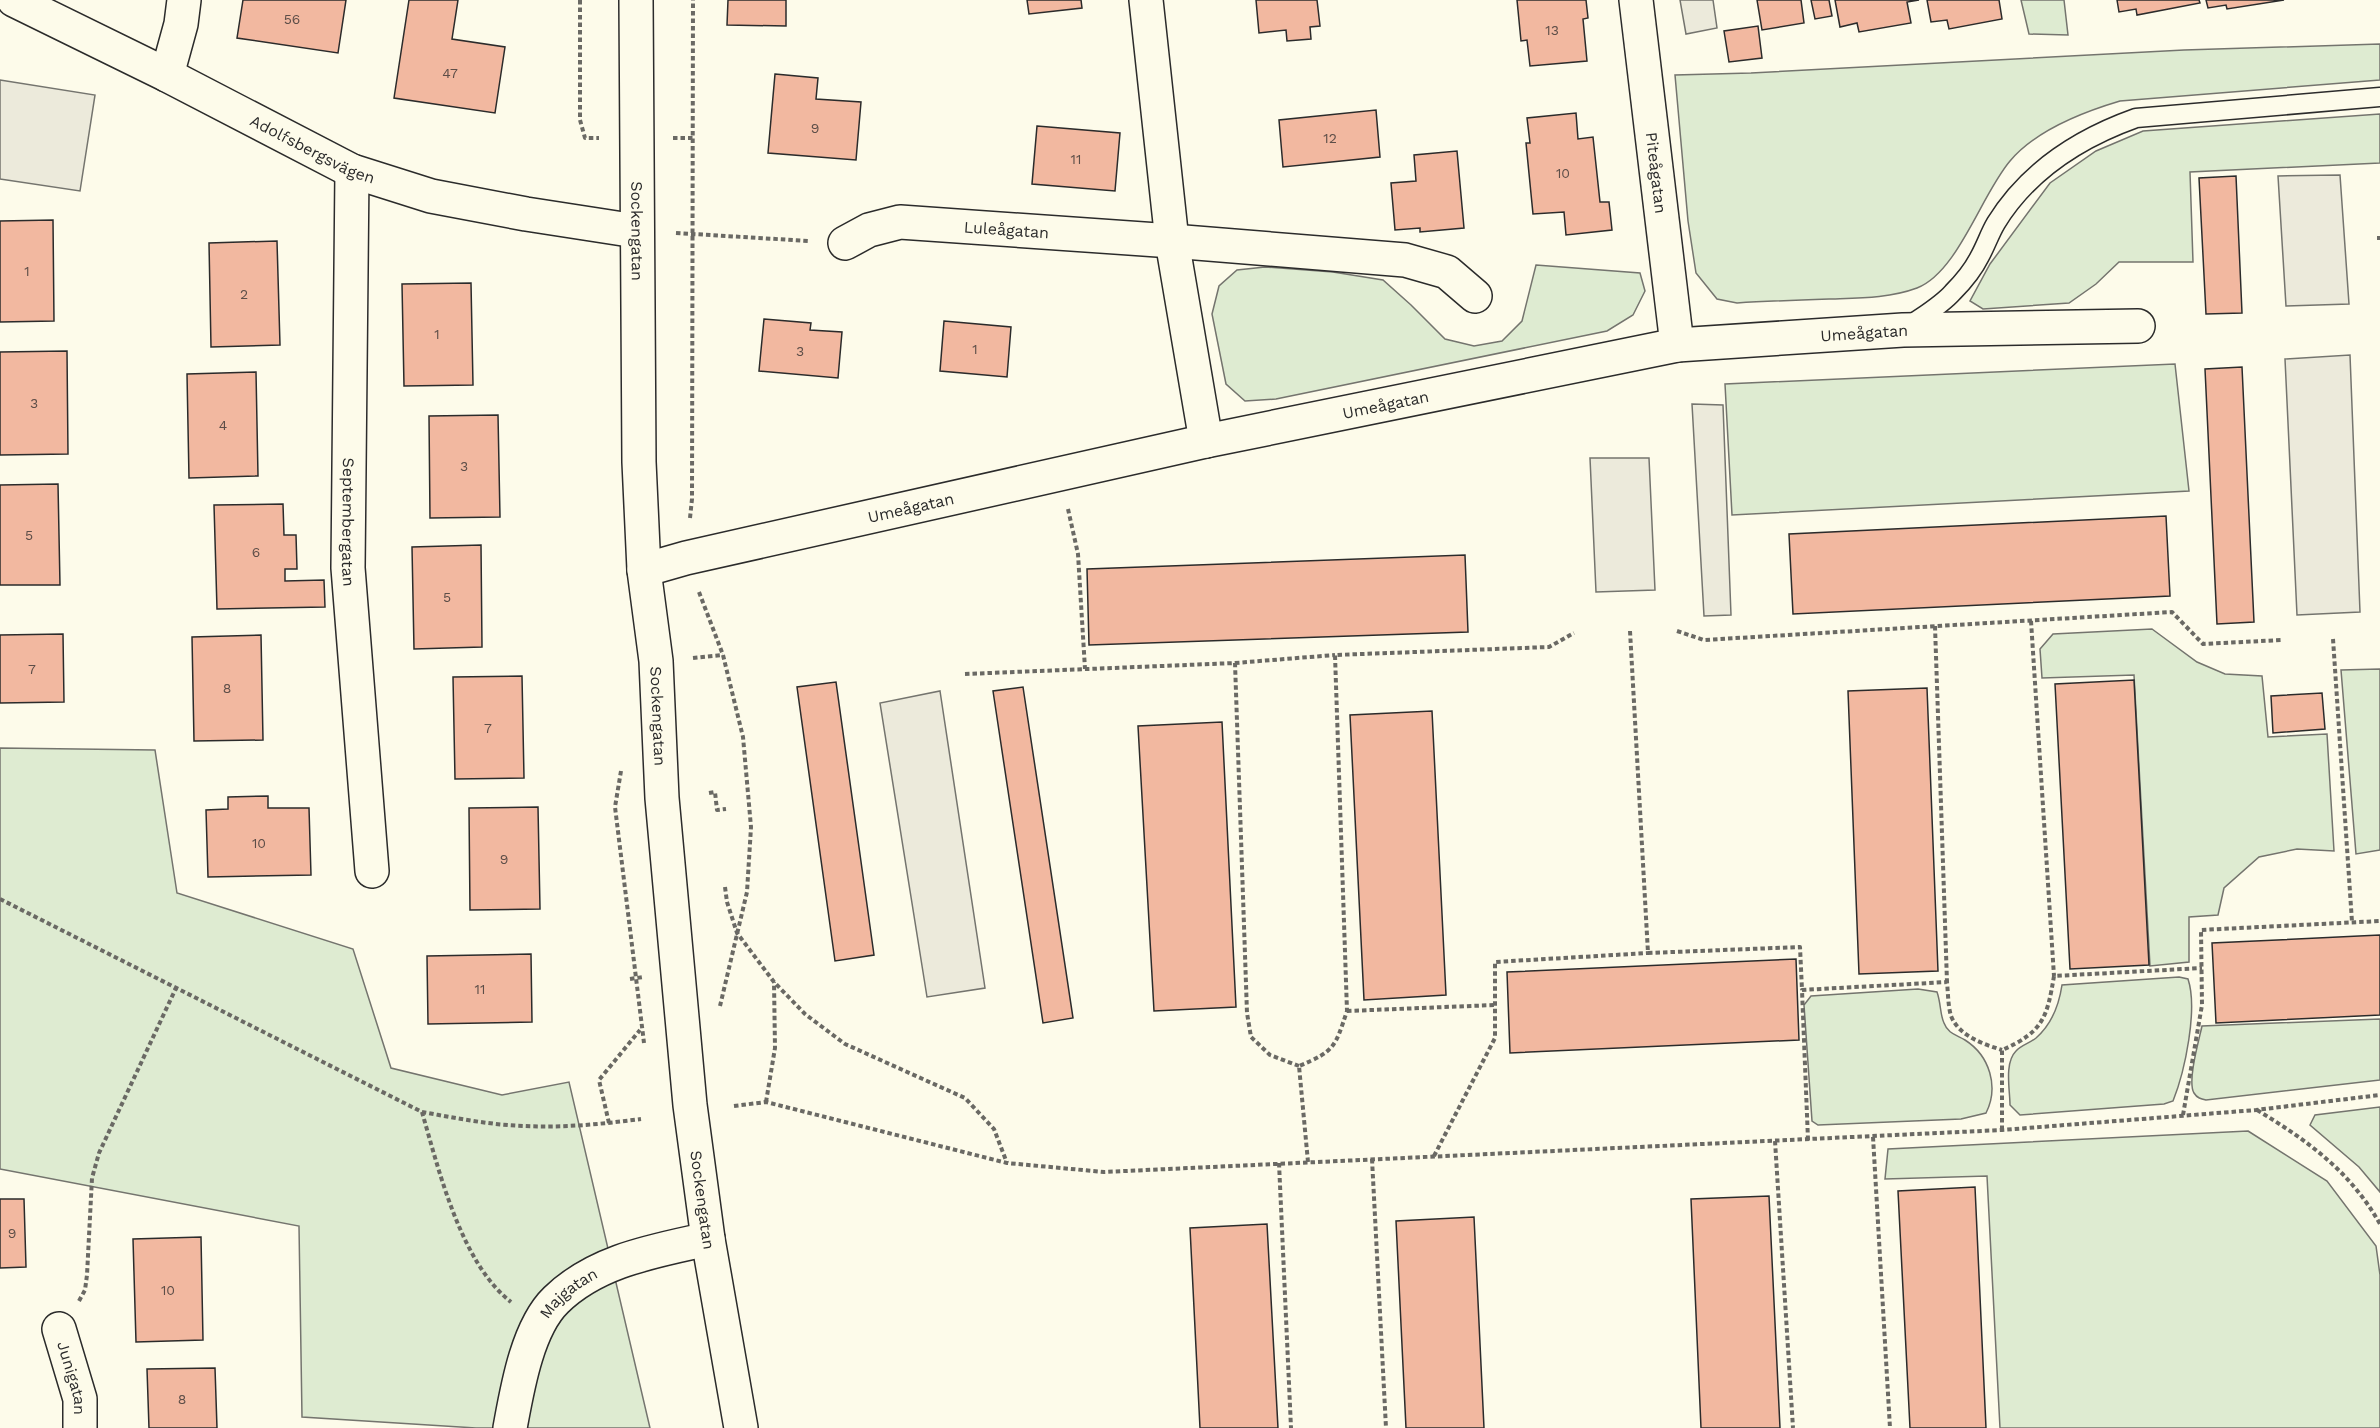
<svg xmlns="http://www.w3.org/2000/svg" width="2380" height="1428" viewBox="0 0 2380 1428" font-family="'Work Sans',sans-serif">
  <rect width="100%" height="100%" fill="#fdfbea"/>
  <g fill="#deebd1" stroke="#74746e" stroke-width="1.5">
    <path d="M2021,0H2064L2068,35L2029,34Z"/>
    <path d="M2380,44V80L2120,101C2083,112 2036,130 2010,161C1981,195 1958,272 1917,288C1890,298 1861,298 1832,299C1801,300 1769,301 1737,303L1717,299L1696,273L1688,221L1675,75L1751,73L2184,50Z"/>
    <path d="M2380,114V163L2190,172L2193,262H2119L2096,284L2069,303L1983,309L1970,301L1990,264L2050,183L2096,151L2143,131Z"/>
    <path d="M1536,265L1640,273L1645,291L1633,315L1607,331L1276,399L1245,401L1226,384L1212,314L1219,286L1237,270L1265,267L1333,272L1383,280L1411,305L1445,339L1474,346L1502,341L1522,321Z"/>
    <path d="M2175,364L2189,491L1732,515L1725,384Z"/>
    <path d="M2152,629L2197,662L2225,674L2262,676L2268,737L2327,734L2334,851L2297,849L2259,857L2224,888L2218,915L2189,917V962L2150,966L2134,675L2042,678L2040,649L2053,634Z"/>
    <path d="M2380,669V850L2356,854L2341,670Z"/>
    <path d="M0,748L155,750L177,893L353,949L391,1068L502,1095L569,1082L650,1428H476L302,1417L299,1226L0,1169Z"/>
    <path d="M2179,977L2188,979C2198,1009 2185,1071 2173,1101L2164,1104L2020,1115L2010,1105C2010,1090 2004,1063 2016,1051C2021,1045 2030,1043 2036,1038C2052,1024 2059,1005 2062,985Z"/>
    <path d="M1918,989L1937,992C1941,1003 1940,1015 1944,1023C1948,1034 1957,1035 1965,1040C1990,1056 1999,1087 1986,1113L1961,1119L1818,1125L1812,1121L1804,1005L1811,996Z"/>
    <path d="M2380,1019V1080L2206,1100C2201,1099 2197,1098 2194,1093C2187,1082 2199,1040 2202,1026Z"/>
    <path d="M2380,1107V1192L2359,1167L2310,1125L2315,1115Z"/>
    <path d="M2248,1131L2327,1181L2376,1246L2380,1275V1428H2000L1987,1176L1885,1179L1888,1149Z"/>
  </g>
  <g fill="#eceadb" stroke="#74746e" stroke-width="1.5">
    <path d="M1680,0H1713L1717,28L1686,34Z"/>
    <path d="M0,80L95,95L80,191L0,179Z"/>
    <path d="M2340,175L2349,304L2286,306L2278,176Z"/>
    <path d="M2350,355L2360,612L2297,615L2285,359Z"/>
    <path d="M1692,404L1723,405L1731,615L1704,616Z"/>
    <path d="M1590,458H1649L1655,590L1596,592Z"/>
    <path d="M940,691L985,988L927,997L880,703Z"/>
  </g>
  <g fill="#f2b8a0" stroke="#2b2b2b" stroke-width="1.5">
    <path d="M243,0H346L338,53L237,38Z"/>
    <path d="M409,0H458L452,39L505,47L495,113L394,98Z"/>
    <path d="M728,0H786V26L727,25Z"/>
    <path d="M1027,0H1081L1082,8L1029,14Z"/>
    <path d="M1256,0H1317L1320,26L1310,27L1311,39L1287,41L1286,30L1259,33Z"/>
    <path d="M1517,0H1586L1588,18L1583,19L1587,61L1530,66L1527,40L1521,41Z"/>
    <path d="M1757,0H1801L1804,23L1762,30Z"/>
    <path d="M1811,0H1829L1832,16L1815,19Z"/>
    <path d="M1835,0H1919L1907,2L1911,23L1859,32L1857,23L1840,27Z"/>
    <path d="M1927,0H1999L2002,19L1949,29L1947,20L1931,22Z"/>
    <path d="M2117,0H2199L2200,3L2137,15L2136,9L2119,12Z"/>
    <path d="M2206,0H2284L2227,9L2226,5L2208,8Z"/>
    <path d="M1758,26L1762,58L1729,62L1724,31Z"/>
    <path d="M775,74L818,78L816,99L861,102L856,160L768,153Z"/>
    <path d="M1376,110L1380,157L1283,167L1279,120Z"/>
    <path d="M1576,113L1578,139L1593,137L1600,202H1609L1612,230L1566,235L1564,212L1533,214L1526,143H1530L1527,118Z"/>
    <path d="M1037,126L1120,133L1115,191L1032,184Z"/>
    <path d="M1457,151L1464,228L1420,232V228L1395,230L1391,183L1416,181L1414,155Z"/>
    <path d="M2236,176L2242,313L2206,314L2199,178Z"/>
    <path d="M53,220L54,321L0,322V221Z"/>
    <path d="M277,241L280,345L211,347L209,243Z"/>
    <path d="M471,283L473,385L404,386L402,284Z"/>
    <path d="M764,319L811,323L810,330L842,332L838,378L759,371Z"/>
    <path d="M944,321L1011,327L1007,377L940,371Z"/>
    <path d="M67,351L68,454L0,455V352Z"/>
    <path d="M2242,367L2254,622L2217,624L2205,369Z"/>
    <path d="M256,372L258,476L189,478L187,374Z"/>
    <path d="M498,415L500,517L430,518L429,416Z"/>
    <path d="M58,484L60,585H0V485Z"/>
    <path d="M283,504L284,535H296L297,569H285V581L324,580L325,607L217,609L214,505Z"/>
    <path d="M2166,516L2170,596L1793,614L1789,534Z"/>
    <path d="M481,545L482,647L414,649L412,547Z"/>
    <path d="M1465,555L1468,632L1089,645L1087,569Z"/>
    <path d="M63,634L64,702L0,703V635Z"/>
    <path d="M261,635L263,740L194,741L192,637Z"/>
    <path d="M522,676L524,778L455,779L453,677Z"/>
    <path d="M2134,680L2149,965L2070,969L2055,684Z"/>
    <path d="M836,682L874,955L835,961L797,687Z"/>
    <path d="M1023,687L1073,1018L1043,1023L993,691Z"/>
    <path d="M1927,688L1938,971L1859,974L1848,691Z"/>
    <path d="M2322,693L2325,729L2273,733L2271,696Z"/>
    <path d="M1432,711L1446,995L1364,1000L1350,715Z"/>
    <path d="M1222,722L1236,1007L1154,1011L1138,726Z"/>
    <path d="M268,796V808H309L311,875L208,877L206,810L228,809V797Z"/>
    <path d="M538,807L540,909L470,910L469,808Z"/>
    <path d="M2380,935V1015L2216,1023L2212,943Z"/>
    <path d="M531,954L532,1022L428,1024L427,956Z"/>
    <path d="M1796,959L1799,1040L1510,1053L1507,972Z"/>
    <path d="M1975,1187L1986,1428H1910L1898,1191Z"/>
    <path d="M1769,1196L1780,1428H1701L1691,1199Z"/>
    <path d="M0,1199H24L26,1267L0,1268Z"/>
    <path d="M1474,1217L1484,1428H1406L1396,1221Z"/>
    <path d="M1267,1224L1278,1428H1200L1190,1228Z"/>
    <path d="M201,1237L203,1340L136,1342L133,1239Z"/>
    <path d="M215,1368L217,1428H149L147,1369Z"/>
  </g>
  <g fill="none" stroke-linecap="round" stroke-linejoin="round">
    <defs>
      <path id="lane" d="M1906,328C1921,317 1941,306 1953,292C1963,282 1974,268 1980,256C1986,245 1990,233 1996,223C2028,171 2080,138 2136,118L2380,97"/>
      <g id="street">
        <path id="s1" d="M14,0L167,75L352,171L431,196L526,214L636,231"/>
        <path d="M1146,0L1172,241L1206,441"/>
        <path id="s2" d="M1636,0L1677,345"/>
        <path d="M167,75L181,24L184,0"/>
        <path id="s3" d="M352,171L348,568L372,871"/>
        <path id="s4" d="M845,243L869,230L900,222L1172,241L1405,260L1447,272L1475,296"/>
        <path id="s5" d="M644,570L686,558L1206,441L1677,345L1903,330L2138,326"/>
        <path id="s6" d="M59,1329L80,1399V1428"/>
        <path id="s7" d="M510,1428C517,1390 527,1328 556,1300C597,1260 655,1251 708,1239"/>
      </g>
      <g id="secondary">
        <path id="s8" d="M636,0L639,462L644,570L656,661L662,798L690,1105L708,1239L741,1428"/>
      </g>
    </defs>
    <use href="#lane" stroke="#2b2b2b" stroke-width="21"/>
    <use href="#street" stroke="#2b2b2b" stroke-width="36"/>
    <use href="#secondary" stroke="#2b2b2b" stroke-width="36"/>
    <g stroke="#6a6964" stroke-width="4" stroke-dasharray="4.5 3" stroke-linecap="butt">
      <path d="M580,0V120L585,138H599"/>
      <path d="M673,138H693"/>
      <path d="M676,233L809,241"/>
      <path d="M2377,238H2380"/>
      <path d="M1068,509L1078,554L1085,669"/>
      <path d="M690,518L692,499L693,0"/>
      <path d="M699,592L723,655L743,737L751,827L747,892L720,1006"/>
      <path d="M2031,621L2054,976"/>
      <path d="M1935,626L1947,982"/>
      <path d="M1630,631L1648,953L1800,947L1802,990"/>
      <path d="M1677,631L1704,640L2172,612L2203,644L2281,640"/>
      <path d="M2333,639L2352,922"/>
      <path d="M693,658L723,655"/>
      <path d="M1235,663L1335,655"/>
      <path d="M965,674L1235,663L1247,1013L1251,1037L1270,1055L1299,1066"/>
      <path d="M621,771L615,807L644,1043"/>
      <path d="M709,793L715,792L717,810L726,809"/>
      <path d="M725,887L727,902L737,933L774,982L805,1014L845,1044L965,1098L994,1129L1007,1163"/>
      <path d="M0,899L422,1112C456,1118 490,1125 524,1126C564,1128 602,1124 641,1119"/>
      <path d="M630,979L643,977"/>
      <path d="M1347,1011L1495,1005"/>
      <path d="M766,1102L775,1048L774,982"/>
      <path d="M734,1106L766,1102L1007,1163L1104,1172L2002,1130L2256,1110L2380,1095"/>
      <path d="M2257,1110C2308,1141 2350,1171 2380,1224"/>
      <path d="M422,1112C439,1171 461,1263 511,1302"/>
      <path d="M2183,1115L2202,1005L2201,930L2380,921"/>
      <path d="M609,1123L599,1080L640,1030"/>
      <path d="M2002,1130V1050C2043,1032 2047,1018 2054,976L2202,968"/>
      <path d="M1873,1137L1890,1428"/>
      <path d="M1808,1140L1802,990L1947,982C1948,992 1948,1006 1951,1016C1959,1036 1983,1044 2002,1050"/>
      <path d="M1775,1141L1793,1428"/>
      <path d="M1434,1156L1495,1038V962L1648,953"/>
      <path d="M1372,1159L1386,1428"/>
      <path d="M1308,1162L1299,1066C1335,1051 1335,1047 1347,1011L1335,655L1549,647L1574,633"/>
      <path d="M1279,1163L1291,1428"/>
      <path d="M79,1301L85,1290L87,1275L92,1178L99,1153L176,988"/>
    </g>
    <use href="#lane" stroke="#fdfbea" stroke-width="18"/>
    <use href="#street" stroke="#fdfbea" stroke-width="33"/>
    <use href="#secondary" stroke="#fdfbea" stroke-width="33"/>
  </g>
  <g text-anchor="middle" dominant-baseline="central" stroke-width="4.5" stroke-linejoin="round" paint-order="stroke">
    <g font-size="14" fill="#5d4e48">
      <text x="292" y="19">56</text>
      <text x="1552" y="30">13</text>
      <text x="450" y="73">47</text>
      <text x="815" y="128">9</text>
      <text x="1330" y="138">12</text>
      <text x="1076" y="159">11</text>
      <text x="1563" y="173">10</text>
      <text x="27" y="271">1</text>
      <text x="244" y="294">2</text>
      <text x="437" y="334">1</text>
      <text x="975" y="349">1</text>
      <text x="800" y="351">3</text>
      <text x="34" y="403">3</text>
      <text x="223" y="425">4</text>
      <text x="464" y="466">3</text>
      <text x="29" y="535">5</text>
      <text x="256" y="552">6</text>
      <text x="447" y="597">5</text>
      <text x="32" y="669">7</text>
      <text x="227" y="688">8</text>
      <text x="488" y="728">7</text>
      <text x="259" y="843">10</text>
      <text x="504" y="859">9</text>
      <text x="480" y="989">11</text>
      <text x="12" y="1233">9</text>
      <text x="168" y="1290">10</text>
      <text x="182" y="1399">8</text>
    </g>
    <g font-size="16" fill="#2b2b2b" stroke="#fdfbea">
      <text stroke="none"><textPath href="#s1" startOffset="334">Adolfsbergsvägen</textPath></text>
      <text stroke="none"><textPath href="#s2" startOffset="174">Piteågatan</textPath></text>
      <text stroke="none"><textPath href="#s4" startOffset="166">Luleågatan</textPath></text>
      <text stroke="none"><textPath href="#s8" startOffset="231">Sockengatan</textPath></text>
      <text stroke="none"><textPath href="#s5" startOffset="1245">Umeågatan</textPath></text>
      <text stroke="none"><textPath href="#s5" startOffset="760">Umeågatan</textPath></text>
      <text stroke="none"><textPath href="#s5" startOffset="274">Umeågatan</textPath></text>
      <text stroke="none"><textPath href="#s3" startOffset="351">Septembergatan</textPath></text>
      <text stroke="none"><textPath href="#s8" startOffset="717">Sockengatan</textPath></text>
      <text stroke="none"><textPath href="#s8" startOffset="1203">Sockengatan</textPath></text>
      <text stroke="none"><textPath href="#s7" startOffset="152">Majgatan</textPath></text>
      <text stroke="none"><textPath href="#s6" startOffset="51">Junigatan</textPath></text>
    </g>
  </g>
</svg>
